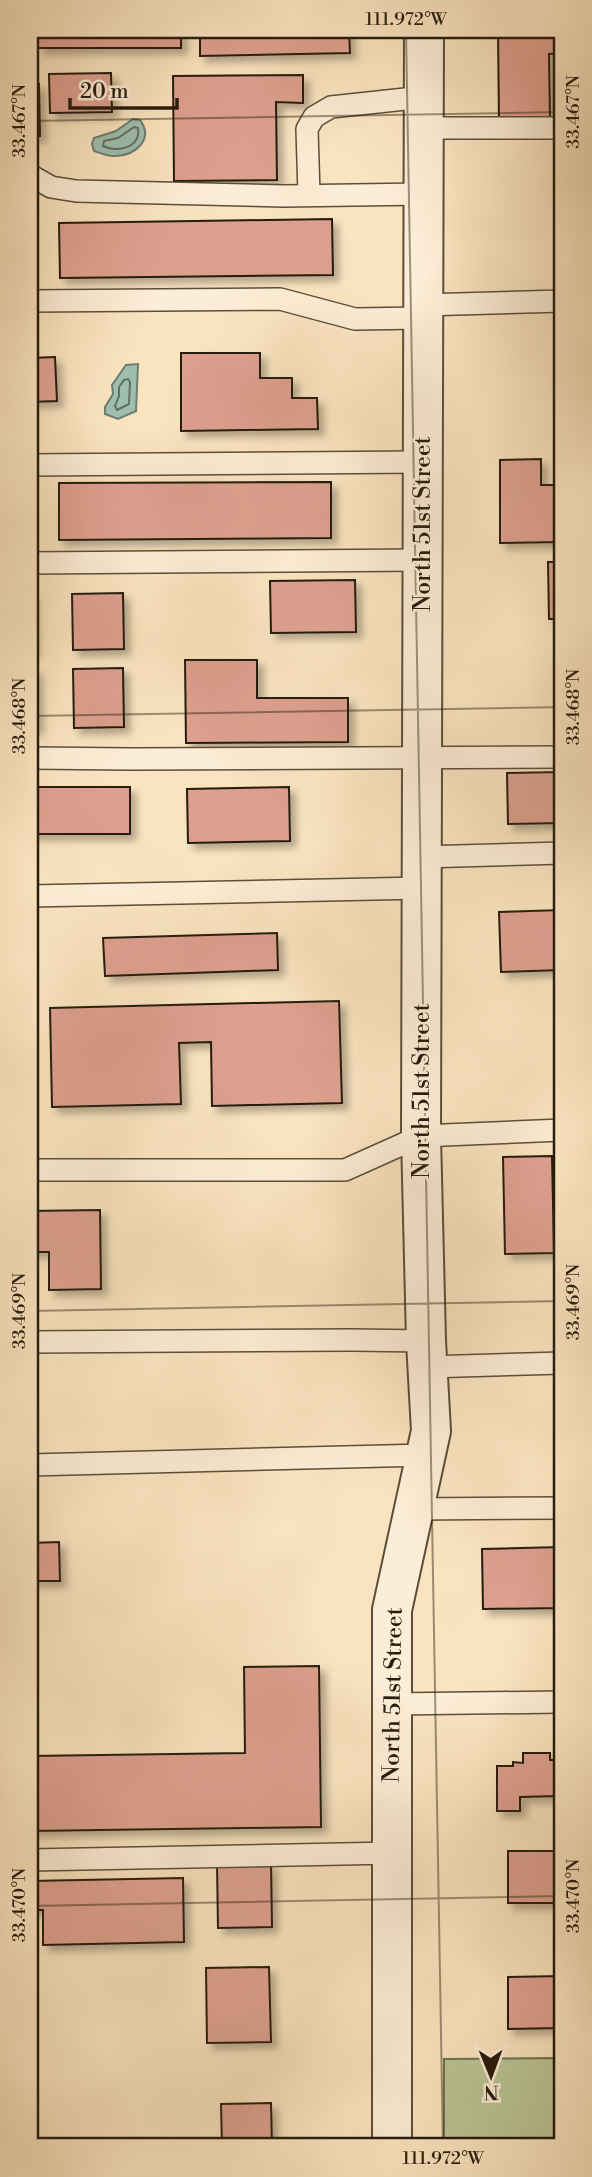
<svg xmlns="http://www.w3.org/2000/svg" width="592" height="2177" viewBox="0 0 592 2177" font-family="'Libre Bodoni',serif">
  <defs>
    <filter id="shadow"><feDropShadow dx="6" dy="6" stdDeviation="3.5" flood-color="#0004"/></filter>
  </defs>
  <rect width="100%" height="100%" fill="#fae4c0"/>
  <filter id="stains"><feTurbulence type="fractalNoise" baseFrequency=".00286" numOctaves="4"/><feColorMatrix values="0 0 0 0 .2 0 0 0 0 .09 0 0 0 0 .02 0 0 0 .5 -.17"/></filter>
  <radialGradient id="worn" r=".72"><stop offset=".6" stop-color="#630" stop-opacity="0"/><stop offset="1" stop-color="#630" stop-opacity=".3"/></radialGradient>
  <path fill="#bac596" stroke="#707052" stroke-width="2" d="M562,2058V2147H444V2059Z"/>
  <g fill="#9ebfb0" stroke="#6e7e6f" stroke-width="2">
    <path d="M133,119L140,120C154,139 136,155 116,156C108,157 101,153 94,151L92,144L94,138L116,131Z"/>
    <path d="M138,364L136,411L118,419L105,414V407L113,394L112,385L126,365Z"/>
  </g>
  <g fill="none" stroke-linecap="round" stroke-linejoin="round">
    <g stroke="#626e5f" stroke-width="2">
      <path d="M134,127L138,128C141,148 117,153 103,146L104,141L118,138Z"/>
      <path d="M128,379L130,382L129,404L117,410L115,406L119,396V387L124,380Z"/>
    </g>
  </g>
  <g fill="#dda08f" stroke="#271c0e" stroke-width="2" filter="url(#shadow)">
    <rect x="38" y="30" width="143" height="18"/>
    <path d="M200,30H349L350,53L200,56Z"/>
    <path d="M498,30H562V53L549,54L550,121L499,122Z"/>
    <path d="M111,73L112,112L50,113L49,74Z"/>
    <path d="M303,75V103L276,102L277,180L174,181L173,76Z"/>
    <path d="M30,84H39L40,136H30Z"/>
    <path d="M332,219L333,275L60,278L59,223Z"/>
    <path d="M181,353H260V378H292V398H317L318,429L181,431Z"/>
    <path d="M55,357L57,401L30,402V358Z"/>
    <path d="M541,459V485H562V542L500,543V460Z"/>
    <path d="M331,482V538L59,540V483Z"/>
    <path d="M548,562H562V619H549Z"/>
    <path d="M355,580L356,632L271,633L270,581Z"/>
    <path d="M123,593L124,649L73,650L72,594Z"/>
    <path d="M30,594H32L33,652H30Z"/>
    <path d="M185,660H257V698H348V742L186,743Z"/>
    <path d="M123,668L124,727L74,728L73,669Z"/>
    <path d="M30,669H36L37,728H30Z"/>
    <path d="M562,772V823L508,824L507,773Z"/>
    <rect x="30" y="787" width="100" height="47"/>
    <path d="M289,787L290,841L188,843L187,789Z"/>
    <path d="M562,910V970L501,972L499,912Z"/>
    <path d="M277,933L278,970L105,976L103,938Z"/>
    <path d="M339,1001L342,1103L212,1106L211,1042L179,1043L181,1104L52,1107L50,1008Z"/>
    <path d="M552,1156L554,1253L505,1254L503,1157Z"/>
    <path d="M100,1210L101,1289L49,1290V1252H30V1211Z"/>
    <path d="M59,1542L60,1581H30V1543Z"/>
    <path d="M562,1547V1608L483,1609L482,1549Z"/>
    <path d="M319,1666L321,1827L30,1831V1756L245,1753L244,1667Z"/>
    <path d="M523,1753H550V1760H561L562,1808H557V1796L520,1797V1811H497V1766H513V1762L523,1763Z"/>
    <rect x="508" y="1851" width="54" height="52"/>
    <path d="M271,1863L272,1927L218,1928L217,1864Z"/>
    <path d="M183,1878L184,1942L43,1945V1910H30V1881Z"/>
    <path d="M269,1967L271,2042L207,2043L206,1968Z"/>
    <path d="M562,1976V2028L508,2029V1977Z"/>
    <path d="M271,2103L272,2147H222L221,2104Z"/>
  </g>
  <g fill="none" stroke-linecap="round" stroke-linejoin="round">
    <defs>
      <g id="lane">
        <path d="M424,128H562"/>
        <path d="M30,175L51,187L76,191L284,196L424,194"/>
        <path d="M309,195L307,129L314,117L331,107L424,97"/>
        <path d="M30,301L280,299L355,319L423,318"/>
        <path d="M423,305L562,301"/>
        <path d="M30,465L423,462"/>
        <path d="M30,563L423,560"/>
        <path d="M30,758L132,759L562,757"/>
        <path d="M422,857L562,853"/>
        <path d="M30,896L422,888"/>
        <path d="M30,1170H345L421,1136L562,1130"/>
        <path d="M30,1342L352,1340L426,1341"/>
        <path d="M427,1367L562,1363"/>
        <path d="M30,1465L425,1455"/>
        <path d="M413,1509L562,1508"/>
        <path d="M392,1704L562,1702"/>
        <path d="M30,1860L392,1853"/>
      </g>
      <path id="street" d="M392,2147V1610L431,1431L426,1341L421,1136L424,30"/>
    </defs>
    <use href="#lane" stroke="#5c4e3a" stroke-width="24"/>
    <use href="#street" stroke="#5c4e3a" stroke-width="42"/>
    <use href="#lane" stroke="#fcedd6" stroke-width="21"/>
    <use href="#street" stroke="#fcedd6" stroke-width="38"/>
  </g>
  <path fill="none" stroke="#271c0e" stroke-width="2" stroke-opacity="0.45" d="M406,30L443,2147M30,121L562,112M30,716L562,707M30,1311L562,1301M30,1906L562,1896"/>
  <g text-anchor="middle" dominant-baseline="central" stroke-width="5" stroke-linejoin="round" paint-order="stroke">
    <g font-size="23" fill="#271c0e" stroke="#fcedd6">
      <text transform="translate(423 524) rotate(-90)">North 51st Street</text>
      <text transform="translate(422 1091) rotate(-90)">North 51st Street</text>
      <text transform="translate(393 1695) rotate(-89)">North 51st Street</text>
    </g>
  </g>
  <rect width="592" height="2177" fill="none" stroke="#fae4c0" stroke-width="77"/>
  <g transform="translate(491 2076) rotate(179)" stroke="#fcedd6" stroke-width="5" paint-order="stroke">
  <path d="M0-5L12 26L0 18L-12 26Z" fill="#271c0e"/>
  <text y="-10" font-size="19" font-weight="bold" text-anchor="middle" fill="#271c0e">N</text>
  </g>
  <path d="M70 98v10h107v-10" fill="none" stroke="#271c0e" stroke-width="3.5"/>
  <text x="80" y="98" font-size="21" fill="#271c0e" stroke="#fcedd6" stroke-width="5" paint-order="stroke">20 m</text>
  <rect x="38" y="38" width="516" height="2100" fill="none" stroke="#271c0e" stroke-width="2.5"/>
  <g font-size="18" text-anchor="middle" fill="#271c0e">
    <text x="406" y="25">111.972°W</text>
    <text transform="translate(573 112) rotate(-90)" y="6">33.467°N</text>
    <text transform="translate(19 121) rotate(-90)" y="6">33.467°N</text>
    <text transform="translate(573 707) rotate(-90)" y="6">33.468°N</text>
    <text transform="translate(19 716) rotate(-90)" y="6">33.468°N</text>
    <text transform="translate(573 1302) rotate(-90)" y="6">33.469°N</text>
    <text transform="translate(19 1311) rotate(-90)" y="6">33.469°N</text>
    <text transform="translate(573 1896) rotate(-90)" y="6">33.470°N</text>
    <text transform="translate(19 1905) rotate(-90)" y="6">33.470°N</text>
    <text x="443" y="2164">111.972°W</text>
  </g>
  <rect width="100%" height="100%" filter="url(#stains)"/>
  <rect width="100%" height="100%" fill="url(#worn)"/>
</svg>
